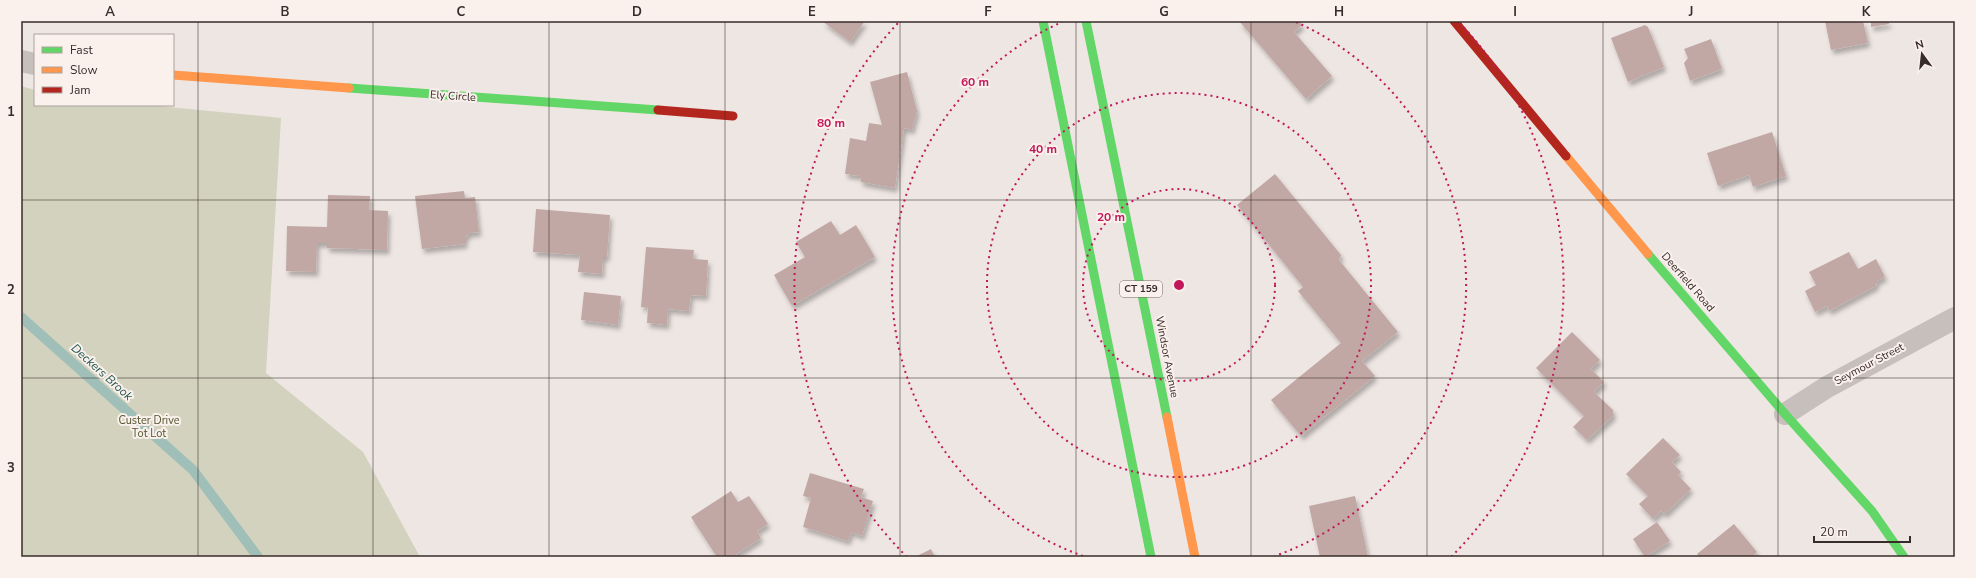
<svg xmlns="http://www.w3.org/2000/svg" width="1976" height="578" viewBox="0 0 1976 578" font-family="'Nunito Sans',sans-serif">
  <defs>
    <filter id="shadow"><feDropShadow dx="2.5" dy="4.5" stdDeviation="2" flood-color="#0004"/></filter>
  </defs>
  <rect width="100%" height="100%" fill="#eee6e3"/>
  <path fill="#d2d2be" d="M21,86L35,90V105H148L281,118L266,373L363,452L420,557H21Z"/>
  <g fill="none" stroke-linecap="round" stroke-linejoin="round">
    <path stroke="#a0bfb8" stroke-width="10" d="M21,317L193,470L258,557"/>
  </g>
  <g fill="#c1a8a5" filter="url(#shadow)">
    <path d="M822,21H865L850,42Z"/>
    <path d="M1239,21H1299L1302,25L1294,32L1332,76L1306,99Z"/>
    <path d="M1825,21H1863L1868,43L1831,50Z"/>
    <path d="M1871,21H1888L1889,24L1871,27Z"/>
    <path d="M1645,25L1648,27L1664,67L1628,82L1611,38Z"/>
    <path d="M1711,39L1722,69L1690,81L1684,63L1688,58L1684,49Z"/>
    <path d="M907,72L917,111L912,130L904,128L895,188L861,182L860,176L845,174L850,138L866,141L869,123L882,125L870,82Z"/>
    <path d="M1772,132L1786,176L1753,187L1749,175L1718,186L1707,153Z"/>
    <path d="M1275,174L1341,255L1339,260L1398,332L1362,361L1375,376L1301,436L1271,400L1341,343L1298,291L1303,287L1237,205Z"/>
    <path d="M464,191L465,198L475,197L479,232L469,233L465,238V244L422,249L415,196Z"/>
    <path d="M328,195L370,196L369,210L388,211L387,250L327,248V243H317L316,272L286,271L287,226L327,227Z"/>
    <path d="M536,209L610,215L607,257H603L602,274L578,272L580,255L533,252Z"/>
    <path d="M831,221L840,235L856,225L875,257L792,306L774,275L805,257L796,242Z"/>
    <path d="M646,247L694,250L693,259L708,260L706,296L691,295L689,311L668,309L667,325L647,323L648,307H641Z"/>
    <path d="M1849,252L1858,269L1876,259L1885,277L1877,281L1876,286L1829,311L1827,306L1815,312L1805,291L1816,285L1809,272Z"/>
    <path d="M584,292L621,296L618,325L581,320Z"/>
    <path d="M1572,332L1600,360L1591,369L1604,382L1594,392L1613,410V416L1587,440L1573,427L1584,416L1536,368Z"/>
    <path d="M1663,438L1680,455L1672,462L1681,472L1678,475L1691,489L1665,514L1661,511L1653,519L1639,504L1648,496L1626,474Z"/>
    <path d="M810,473L864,489L861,497L873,501L862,536L851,532L848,541L803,527L811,498L803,496Z"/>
    <path d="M731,491L738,502L749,496L768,524L757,531L761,538L732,557H717L691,517Z"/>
    <path d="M1355,496L1368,557H1320L1309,506Z"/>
    <path d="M1657,522L1670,541L1645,557L1633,539Z"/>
    <path d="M1734,524L1757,552L1751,557H1700L1697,554Z"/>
    <path d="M931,549L935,557H915Z"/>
  </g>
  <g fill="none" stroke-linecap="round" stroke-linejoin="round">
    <g stroke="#c7bfbc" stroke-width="22">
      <path d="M21,61L35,64"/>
      <path d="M1785,414L1827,387L1955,318"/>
    </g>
    <g stroke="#63d668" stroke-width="9">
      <path d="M1043,21L1151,557"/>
      <path d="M1086,21L1167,417"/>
      <path d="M349,88L658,110"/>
      <path d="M1648,254L1785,414L1872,511L1904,557"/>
    </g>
    <g stroke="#ff974d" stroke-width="9">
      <path d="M173,75L349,88"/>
      <path d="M1566,156L1648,254"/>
      <path d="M1167,417L1195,557"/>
    </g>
    <g stroke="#b3261e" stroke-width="9">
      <path d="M1454,21L1566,156"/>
      <path d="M658,110L733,116"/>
    </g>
  </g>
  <path fill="none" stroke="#382c2a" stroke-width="1" stroke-opacity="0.55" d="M198,21V557M373,21V557M549,21V557M725,21V557M900,21V557M1076,21V557M1251,21V557M1427,21V557M1603,21V557M1778,21V557M21,200H1955M21,378H1955"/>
  <g fill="none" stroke="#c2185b" stroke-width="2" stroke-dasharray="2 4">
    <circle cx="1179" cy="285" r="96"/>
    <circle cx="1179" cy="285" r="192"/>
    <path d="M1083 556A288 288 0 0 1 1062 22M1296 22A288 288 0 0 1 1275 556"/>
    <path d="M907 557A384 384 0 0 1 898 23M1460 23A384 384 0 0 1 1451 557"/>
  </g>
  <g text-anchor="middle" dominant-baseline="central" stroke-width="4" stroke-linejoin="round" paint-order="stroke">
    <rect fill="#faf0ec" stroke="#726764" stroke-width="1" x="1120" y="281" width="42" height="16" rx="3"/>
    <g font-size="10" font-weight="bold" fill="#382c2a">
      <text x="1141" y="289">CT 159</text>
    </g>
    <g font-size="11" fill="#382c2a" stroke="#faf0ec">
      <text transform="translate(453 96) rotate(4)">Ely Circle</text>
      <text transform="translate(1688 282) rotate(49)">Deerfield Road</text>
      <text transform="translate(1167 357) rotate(79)">Windsor Avenue</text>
      <text transform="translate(1869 364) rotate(-28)">Seymour Street</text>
    </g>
    <g font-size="11" fill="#4f552f" stroke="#faf0ec">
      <text x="149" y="420">Custer Drive<tspan x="149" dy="13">Tot Lot</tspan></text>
    </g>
    <g font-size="12" font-style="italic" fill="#215850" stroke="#faf0ec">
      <text transform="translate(102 372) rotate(42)">Deckers Brook</text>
    </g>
  </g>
  <circle cx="1179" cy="285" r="6" fill="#c2185b" stroke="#faf0ec" stroke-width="2"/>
  <g font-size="12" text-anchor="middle" font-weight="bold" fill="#c2185b" stroke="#faf0ec" stroke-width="4" stroke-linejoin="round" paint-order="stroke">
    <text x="975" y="86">60 m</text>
    <text x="831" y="127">80 m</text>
    <text x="1043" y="153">40 m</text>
    <text x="1111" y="221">20 m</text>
  </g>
  <rect width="1976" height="578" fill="none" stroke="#faf0ec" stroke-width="44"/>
  <rect x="34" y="34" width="140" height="72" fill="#faf0ec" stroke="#aca29e"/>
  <rect x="42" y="47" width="20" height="6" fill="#63d668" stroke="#aca29e"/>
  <text x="70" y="54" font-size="12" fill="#382c2a">Fast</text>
  <rect x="42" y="67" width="20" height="6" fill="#ff974d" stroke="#aca29e"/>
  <text x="70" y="74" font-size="12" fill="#382c2a">Slow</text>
  <rect x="42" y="87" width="20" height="6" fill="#b3261e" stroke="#aca29e"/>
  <text x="70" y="94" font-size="12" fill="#382c2a">Jam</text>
  <g transform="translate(1922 54) rotate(345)" stroke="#faf0ec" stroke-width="3" paint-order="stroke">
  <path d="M0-3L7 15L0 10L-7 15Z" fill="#382c2a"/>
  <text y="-6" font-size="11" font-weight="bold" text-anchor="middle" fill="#382c2a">N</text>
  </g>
  <path d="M1814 536v6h96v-6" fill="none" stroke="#382c2a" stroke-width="2"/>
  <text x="1820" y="536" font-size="12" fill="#382c2a" stroke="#faf0ec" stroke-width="3" paint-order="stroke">20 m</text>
  <rect x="22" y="22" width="1932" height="534" fill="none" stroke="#382c2a" stroke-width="1.5"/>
  <g font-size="13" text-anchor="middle" font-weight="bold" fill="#382c2a">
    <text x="110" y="16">A</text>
    <text x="285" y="16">B</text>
    <text x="461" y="16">C</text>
    <text x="637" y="16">D</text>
    <text x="812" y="16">E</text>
    <text x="988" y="16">F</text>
    <text x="1164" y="16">G</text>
    <text x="1339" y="16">H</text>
    <text x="1515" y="16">I</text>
    <text x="1691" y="16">J</text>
    <text x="1866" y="16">K</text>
    <text x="11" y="116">1</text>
    <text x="11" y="294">2</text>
    <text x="11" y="472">3</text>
  </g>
</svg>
